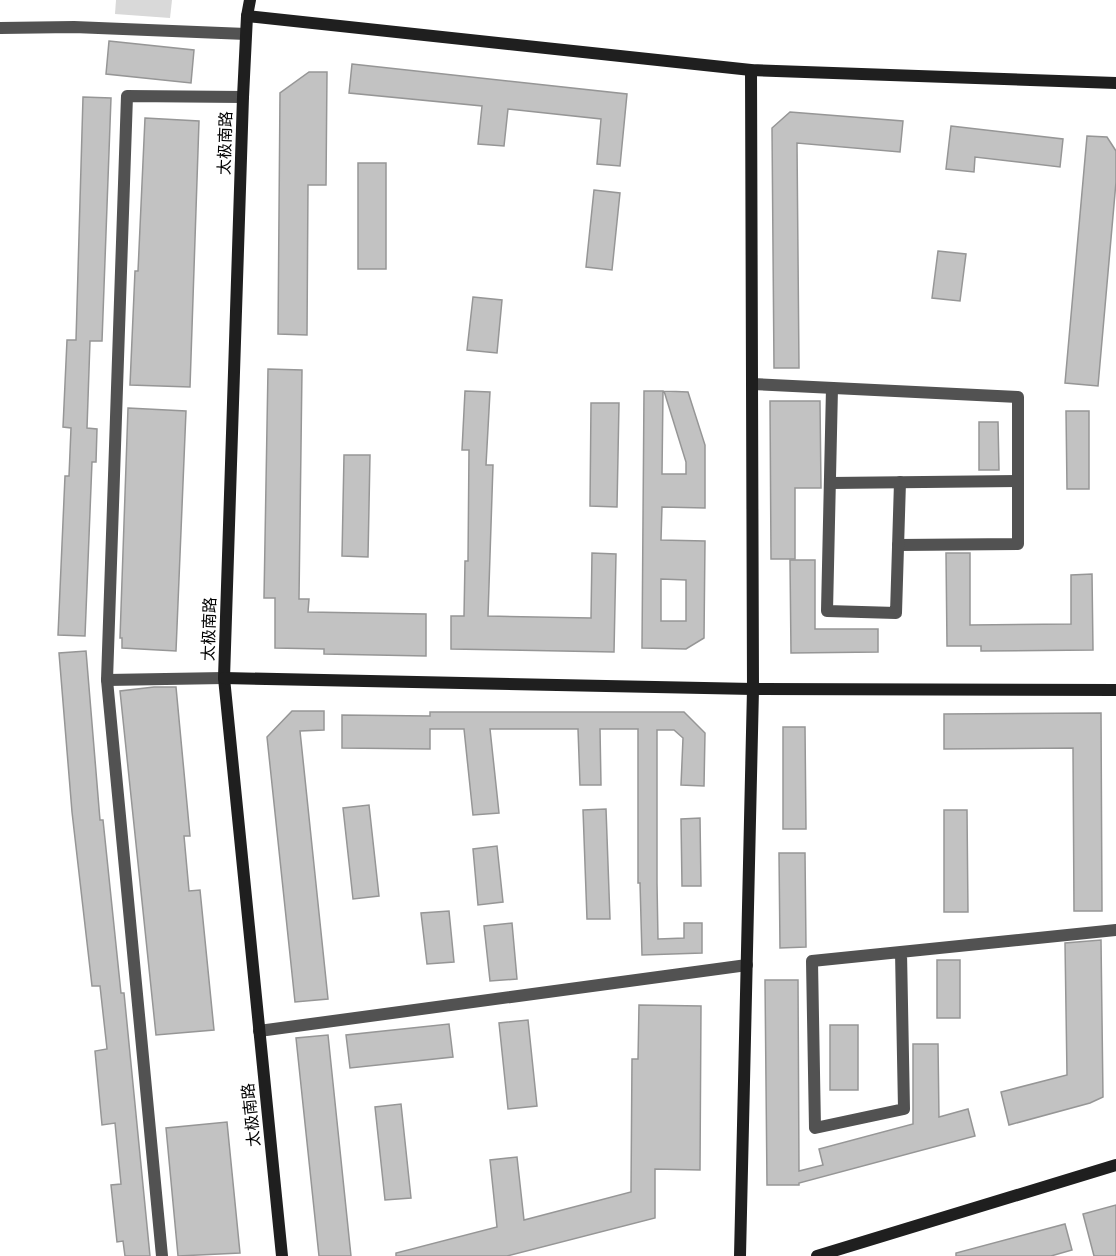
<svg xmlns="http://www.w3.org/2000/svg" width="1116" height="1256" viewBox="0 0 1116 1256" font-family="Helvetica,'Noto Sans SC',sans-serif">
  <rect width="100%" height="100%" fill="#fff"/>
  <path fill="#d9d9d9" d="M116,0H172L170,18L115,14Z"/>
  <g fill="#c2c2c2" stroke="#969696" stroke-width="1.5" fill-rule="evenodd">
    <path d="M109,41L194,50L191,83L106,74Z"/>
    <path d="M352,64L627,94L620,166L597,164L601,119L508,109L504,146L478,144L482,106L349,93Z"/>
    <path d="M309,72H327L326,185H308L307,335L278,334L280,93Z"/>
    <path d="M83,97L111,98L102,341H90L87,428L97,429L96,462H92L85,636L58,635L65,476H69L71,428L63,427L67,340H76Z"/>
    <path d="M790,112L903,121L900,152L797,143L799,368H774L772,128Z"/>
    <path d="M145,118L199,121L190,387L130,385L135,271H138Z"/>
    <path d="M951,126L1063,139L1060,167L975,157L974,172L946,169Z"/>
    <path d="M1087,136L1107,137L1116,151V182L1098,386L1065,383Z"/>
    <rect x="358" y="163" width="28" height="106"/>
    <path d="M594,190L620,193L612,270L586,267Z"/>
    <path d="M938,251L966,254L960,301L932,298Z"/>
    <path d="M473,297L502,300L497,353L467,350Z"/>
    <path d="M268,369L302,370L299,599H309L308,612L426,614V656L324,654V649L275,648V598H264Z"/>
    <path d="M465,391L490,392L486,465H493L488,616L591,618L592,553L616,554L614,652L451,649V616H464L465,561H468L469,450H462Z"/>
    <path d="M644,391H663L662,474H686V462L664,391L688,392L705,445V508L662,507L661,540L705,541L704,638L686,649L642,648ZM661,579L686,580V621H661Z"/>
    <path d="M770,401H820L821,488H795V559H771Z"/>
    <path d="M591,403H619L617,507L590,506Z"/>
    <path d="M128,408L186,411L176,651L122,648V638H120Z"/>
    <path d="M1066,411H1089V489H1067Z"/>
    <path d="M979,422H998L999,470H979Z"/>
    <path d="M344,455H370L368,557L342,556Z"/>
    <path d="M946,553H970V625L1071,624V575L1092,574L1093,650L981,651V646H947Z"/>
    <path d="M790,560H815V629H878V652L791,653Z"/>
    <path d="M86,651L100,820H103L121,993H124L150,1256H125L123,1241L117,1242L111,1185L121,1184L115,1123L102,1125L95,1051L107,1049L100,986H92L72,812L59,653Z"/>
    <path d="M154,687H176L190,836H184L189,891L200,890L214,1030L156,1035L120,691Z"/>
    <path d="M292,711H324V730L300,731L328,999L295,1002L267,737Z"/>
    <path d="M430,712H684L705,733L704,786L681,785L683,738L674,730H657V883L658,939L684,938V923H702V953L642,955L640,883H638V729H600L601,785H580L578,729H490L499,813L473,815L464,729H430V749L342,748V715L430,716Z"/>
    <path d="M1101,713L1102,911H1074L1073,748L944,749V714Z"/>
    <path d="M783,727H805L806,829H783Z"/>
    <path d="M369,805L379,896L353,899L343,808Z"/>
    <path d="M606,809L610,919H587L583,810Z"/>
    <path d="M944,810H967L968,912H944Z"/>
    <path d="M700,818L701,886H682L681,819Z"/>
    <path d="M497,846L503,902L478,905L473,849Z"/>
    <path d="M779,853H805L806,947L780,948Z"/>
    <path d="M449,911L454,962L427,964L421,913Z"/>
    <path d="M512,923L517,979L490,981L484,926Z"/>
    <path d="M1101,940L1103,1097L1090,1103L1009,1125L1001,1092L1067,1075L1065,943Z"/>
    <rect x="937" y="960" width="23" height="58"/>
    <path d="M765,980H798L799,1171L823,1165L819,1149L913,1124V1044H938L939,1117L968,1109L975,1136L799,1183V1185H767Z"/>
    <path d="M639,1005L701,1006L700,1170L655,1169V1218L507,1256H396V1253L497,1227L490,1160L517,1157L524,1220L631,1192L632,1059H638Z"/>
    <path d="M528,1020L537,1106L508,1109L499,1023Z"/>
    <path d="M449,1024L453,1057L350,1068L346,1035Z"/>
    <rect x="830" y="1025" width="28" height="65"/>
    <path d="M328,1035L351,1256H319L296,1038Z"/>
    <path d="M401,1104L411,1198L385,1200L375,1107Z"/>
    <path d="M227,1122L240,1253L178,1256L166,1128Z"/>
    <path d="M1116,1205V1256H1094L1083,1214Z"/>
    <path d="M1065,1224L1072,1250L1051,1256H956V1253Z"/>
  </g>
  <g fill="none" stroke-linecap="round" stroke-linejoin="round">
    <g stroke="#525252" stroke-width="12">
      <path d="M0,28L74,27L246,34"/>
      <path d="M752,384L1018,397V544L898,545"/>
      <path d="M832,388L827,611L896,613L900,482"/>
      <path d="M830,483L1018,481"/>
      <path d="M107,680L224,678"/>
      <path d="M901,952L904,1109L815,1128L812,961L1116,930"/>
      <path d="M259,1031L747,965"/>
      <path d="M162,1256L107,680L127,96L243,97"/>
    </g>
    <g stroke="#1f1f1f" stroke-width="12">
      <path d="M250,0L247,16L243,97L224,678L282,1256"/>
      <path d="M247,16L751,70L1116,83"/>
      <path d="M224,678L753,689L1116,690"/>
      <path d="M740,1256L753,689L751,70"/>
      <path d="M817,1256L1116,1165"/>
    </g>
  </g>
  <g text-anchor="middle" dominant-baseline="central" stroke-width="6" stroke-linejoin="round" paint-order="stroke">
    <g font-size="16" fill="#000" stroke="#fff">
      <text transform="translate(225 143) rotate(-88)">太极南路</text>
      <text transform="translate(209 629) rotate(-88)">太极南路</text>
      <text transform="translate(251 1115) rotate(-96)">太极南路</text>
    </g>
  </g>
</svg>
